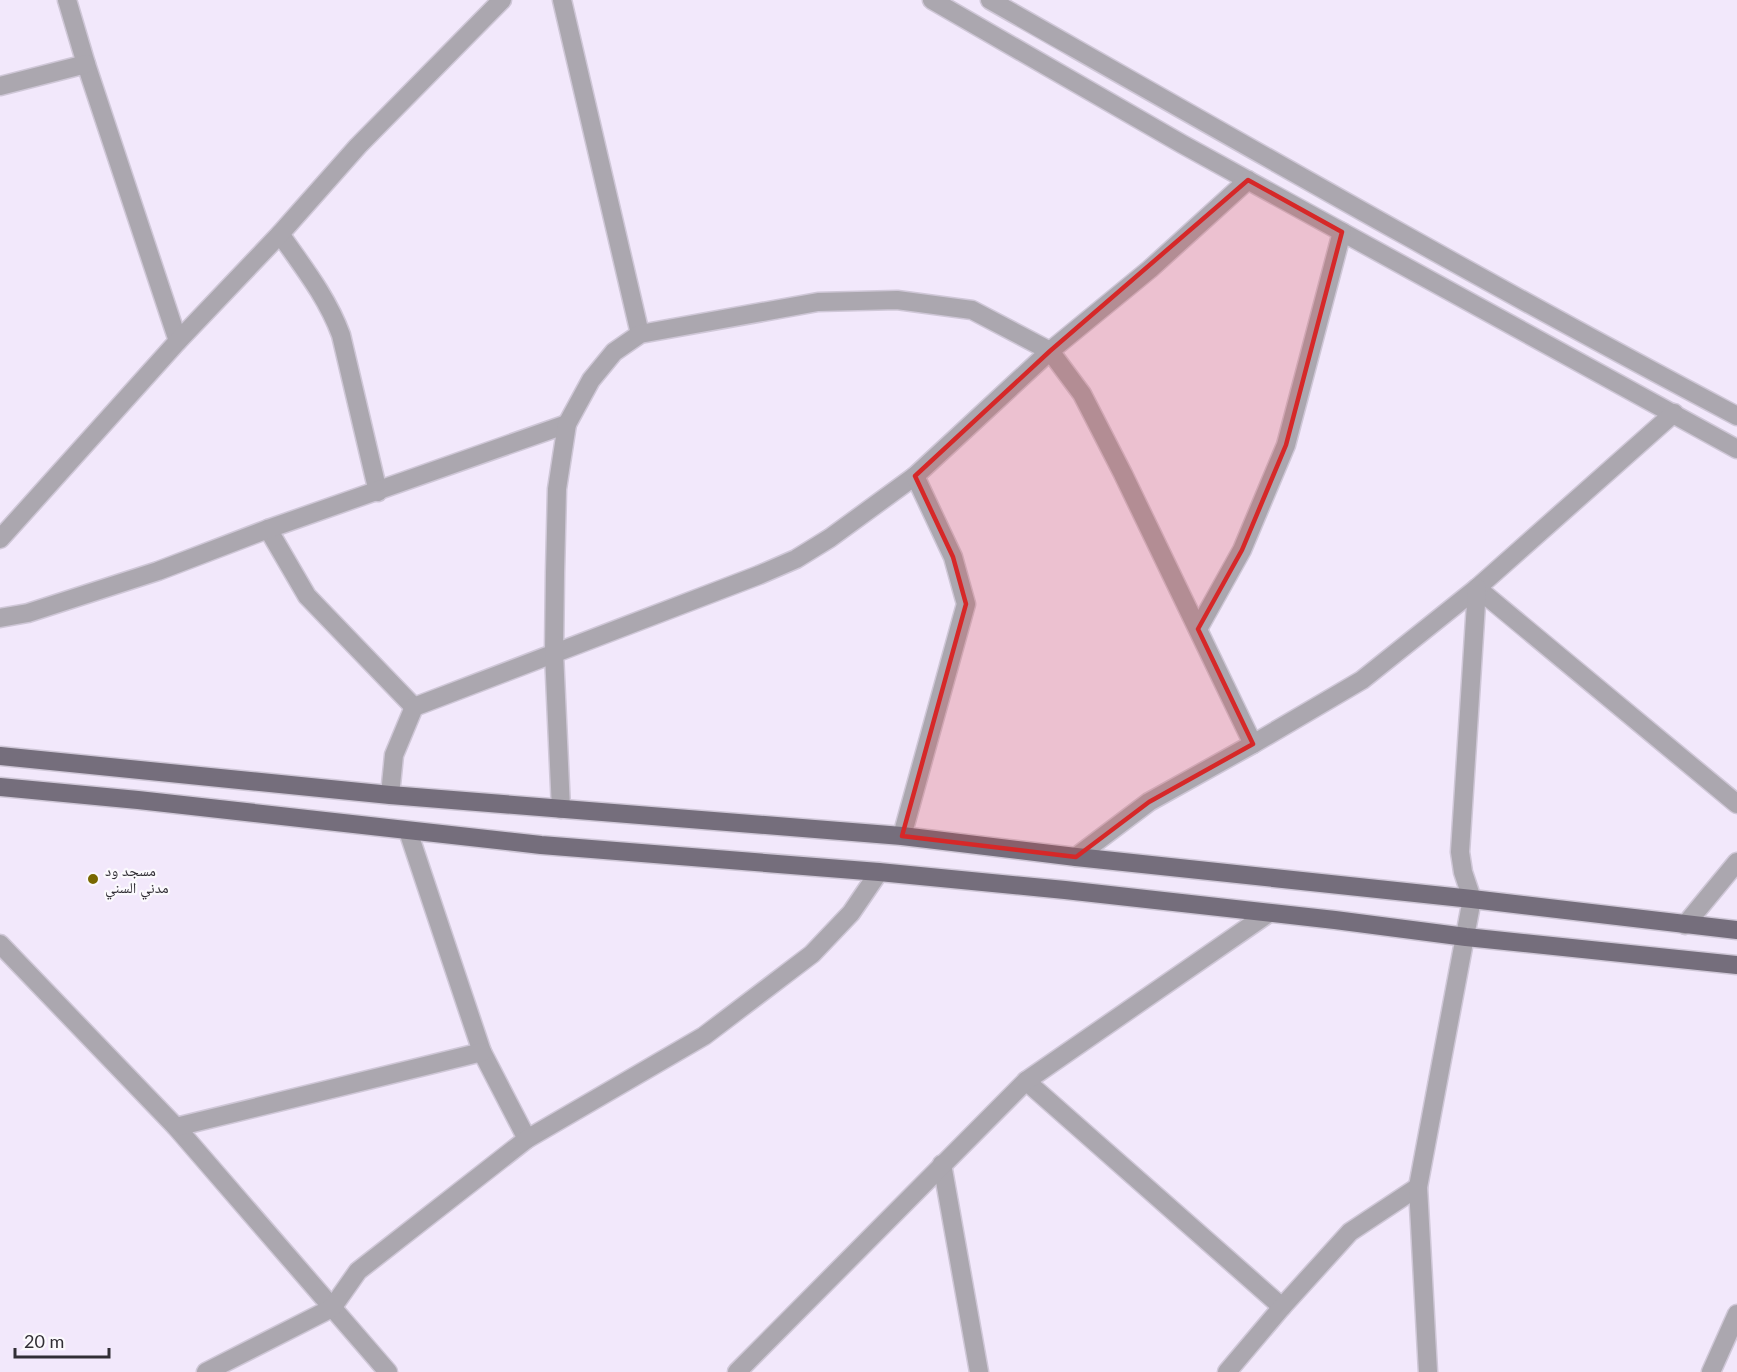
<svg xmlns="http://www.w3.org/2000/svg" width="1737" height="1372" viewBox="0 0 1737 1372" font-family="Lato,'Noto Naskh Arabic',sans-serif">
  <rect width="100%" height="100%" fill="#f2e8fb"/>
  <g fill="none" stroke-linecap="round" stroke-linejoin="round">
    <defs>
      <g id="minor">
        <path d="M67,0L86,64L178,341"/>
        <path d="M562,0L640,334"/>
        <path d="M932,0L1182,144L1737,449"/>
        <path d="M990,0C1238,141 1485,283 1737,416"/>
        <path d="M0,86L86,64"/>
        <path d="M280,234C303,267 327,297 341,335L378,492"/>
        <path d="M268,529L307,596L414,707"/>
        <path d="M0,539L178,341L280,234L358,146L502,0"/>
        <path d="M1477,588L1737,804"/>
        <path d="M0,618L28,613L158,571L268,529L567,424"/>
        <path d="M1198,629L1242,550L1286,445L1342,232"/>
        <path d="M390,795L394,755L414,707L759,575L796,559L830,538L915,476L1050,351L1150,269L1248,180"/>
        <path d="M561,809L554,653L555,573L557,489L567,424L591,380L614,352L640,334L818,302L897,300L972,310L1050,351L1082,394L1123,474L1253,744"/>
        <path d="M408,831L482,1052L527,1139"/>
        <path d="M902,836L966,604L953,557L915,476"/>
        <path d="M1076,857L1149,802L1253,744L1362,680L1477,588L1674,413"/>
        <path d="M1685,925L1737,862"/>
        <path d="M0,944L176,1127L388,1372"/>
        <path d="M1026,1081L1282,1307"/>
        <path d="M176,1127L482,1052"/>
        <path d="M942,1164L979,1372"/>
        <path d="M206,1372L332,1308L358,1271L527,1139L704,1036L812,954L851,913L879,872"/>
        <path d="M737,1372L1026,1081L1269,913"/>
        <path d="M1227,1372L1282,1307L1350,1232L1418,1187"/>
        <path d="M1428,1372L1418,1187L1472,899L1463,872L1460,852L1477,588"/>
        <path d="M1711,1372L1737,1314"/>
      </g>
      <g id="major">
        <path d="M0,756L390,795L902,836L1076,857L1472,899L1737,930"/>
        <path d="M0,787L138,800L541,845L879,872L1065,890L1335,920L1466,937L1737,965"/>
      </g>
    </defs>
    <use href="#minor" stroke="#cfc7d7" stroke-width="21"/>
    <use href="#major" stroke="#cfc7d7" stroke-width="21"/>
    <use href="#minor" stroke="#aba7af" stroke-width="18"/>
    <use href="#major" stroke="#756e7c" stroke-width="18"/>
  </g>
  <path fill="#d62828" fill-opacity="0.2" stroke="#d62828" stroke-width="4.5" stroke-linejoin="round" d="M1248,180L1342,232L1286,445L1242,550L1198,629L1253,744L1149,802L1076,857L902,836L966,604L953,557L915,476L1050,351Z"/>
  <circle fill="#796800" stroke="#fbf9fd" stroke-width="2" cx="93" cy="879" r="6"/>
  <g text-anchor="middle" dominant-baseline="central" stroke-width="4.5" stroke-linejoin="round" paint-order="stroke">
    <g font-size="15" fill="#312e35" stroke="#fbf9fd" text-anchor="start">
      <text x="105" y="870">مسجد ود<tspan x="105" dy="17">مدني السني</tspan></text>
    </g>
  </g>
  <path d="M15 1348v9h94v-9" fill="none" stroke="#312e35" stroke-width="3"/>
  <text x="24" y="1348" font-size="18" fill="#312e35" stroke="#fbf9fd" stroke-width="4.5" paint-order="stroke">20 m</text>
</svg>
